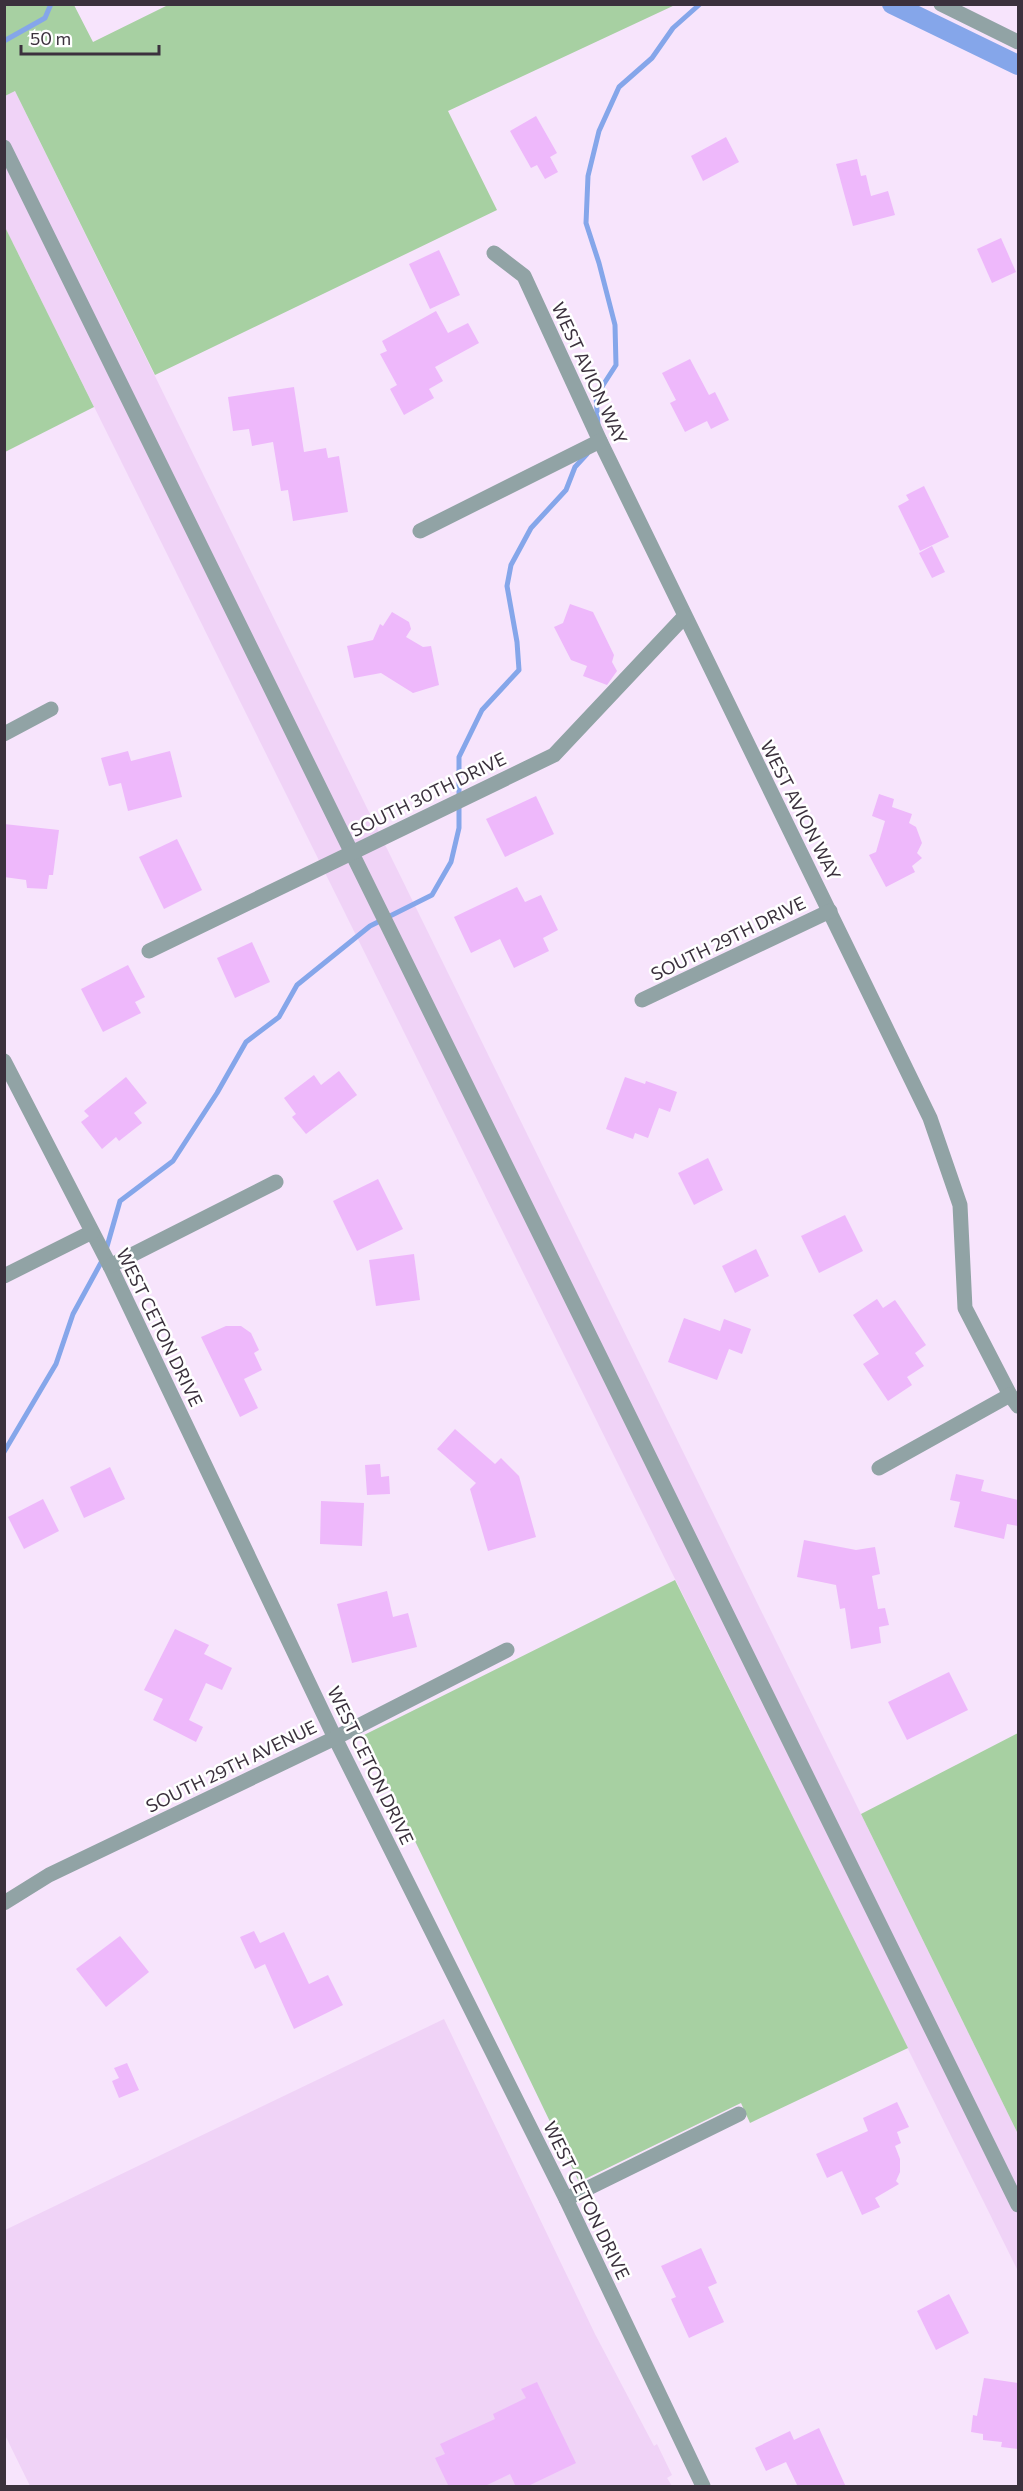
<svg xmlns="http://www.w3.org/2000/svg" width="1023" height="2491" viewBox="0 0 1023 2491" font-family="Commissioner,sans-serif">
  <rect width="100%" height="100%" fill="#f7e4fc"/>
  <g fill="#f0d3f7">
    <path d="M15,91L1018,2134V2271L5,227V96Z"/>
    <path d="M444,2019L595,2334L654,2446L657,2444L672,2475L667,2478L672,2486H30L5,2435V2230Z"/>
  </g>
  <g fill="#a7d0a2">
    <path d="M5,4L74,5L93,42L168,5H675L448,111L497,210L155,375L15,91L5,96Z"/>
    <path d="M5,227L94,407L5,452H4Z"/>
    <path d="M675,1580L908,2048L750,2123L741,2103L579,2182L364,1735Z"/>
    <path d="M1018,1733V2134L861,1814Z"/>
  </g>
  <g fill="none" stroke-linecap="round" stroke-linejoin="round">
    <g stroke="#85a6ea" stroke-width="5">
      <path d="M4,41L45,18L51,4"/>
      <path d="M598,426L596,396L616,365L615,325L599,263L586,223L588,176L599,131L619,87L652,58L673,28L700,4"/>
      <path d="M106,1250L120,1201L173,1161L217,1093L246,1042L279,1017L297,985L370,926L432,895L451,862L459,828V757L482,710L519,670L517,642L507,586L511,565L531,528L566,490L575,467L587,454"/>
      <path d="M4,1452L56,1364L73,1314L103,1259"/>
    </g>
    <path stroke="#85a6ea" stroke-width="20" d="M892,4L1018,65"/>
  </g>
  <g fill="#eeb8fb">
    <path d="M536,116L557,153L550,157L558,172L545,179L537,165L531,168L510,131Z"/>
    <path d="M726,137L739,162L703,181L691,156Z"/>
    <path d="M857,159L861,176L866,175L871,196L888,191L895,215L853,226L836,164Z"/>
    <path d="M1001,238L1016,272L992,283L977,249Z"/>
    <path d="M439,250L460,295L430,309L409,264Z"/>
    <path d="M436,311L448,333L468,323L479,343L435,367L443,381L429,389L434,398L404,415L390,389L397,385L380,354L387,351L382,341Z"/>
    <path d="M690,359L709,395L715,392L729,420L711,429L707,421L685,432L670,403L676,400L662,373Z"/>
    <path d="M294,387L304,452L326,448L328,458L339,456L348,512L293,521L288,490L281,491L273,442L252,446L249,429L233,431L228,397Z"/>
    <path d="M924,486L949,537L920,551L898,506L909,500L906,495Z"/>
    <path d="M932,546L945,572L932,578L919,553Z"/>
    <path d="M570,604L593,612L614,655L612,662L617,671L607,685L583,676L587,666L571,660L554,627L563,623Z"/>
    <path d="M392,612L409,622L411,629L406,637L423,647L431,646L439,685L413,693L381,673L354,678L347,646L373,640L380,624L383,626Z"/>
    <path d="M128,751L131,761L170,751L182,797L128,811L121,783L109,786L101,758Z"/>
    <path d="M879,794L894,799L892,807L912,814L909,823L916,827L922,843L917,853L922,858L912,866L915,872L886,887L869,855L876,852L885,821L872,816Z"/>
    <path d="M536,796L554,834L505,857L486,819Z"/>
    <path d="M4,824L59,830L53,875H49L47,889L27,888L26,880L4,877Z"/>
    <path d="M177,839L202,890L164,909L139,857Z"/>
    <path d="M517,887L525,902L541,895L558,930L543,938L549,951L514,968L500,939L471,953L454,917Z"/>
    <path d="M252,942L270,982L235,998L217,958Z"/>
    <path d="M128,965L145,997L135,1002L141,1013L103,1032L81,989Z"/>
    <path d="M339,1071L357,1095L306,1134L292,1117L296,1114L284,1098L314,1075L321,1085Z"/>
    <path d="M126,1077L147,1103L134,1113L142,1123L119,1141L116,1137L102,1149L81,1122L89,1116L84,1111Z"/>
    <path d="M625,1077L645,1084L646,1081L677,1092L670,1112L659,1108L648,1138L635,1133L633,1139L606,1129Z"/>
    <path d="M708,1158L723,1190L694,1205L678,1173Z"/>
    <path d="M378,1179L403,1229L357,1251L333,1201Z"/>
    <path d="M845,1215L863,1251L819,1273L801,1236Z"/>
    <path d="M756,1249L769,1276L735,1293L722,1266Z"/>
    <path d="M414,1254L420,1300L376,1306L369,1260Z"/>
    <path d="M877,1299L883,1308L895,1300L926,1345L915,1353L924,1366L907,1377L912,1385L888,1401L863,1364L879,1354L853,1315Z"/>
    <path d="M684,1318L720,1331L724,1319L751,1329L742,1354L729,1349L717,1380L668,1362Z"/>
    <path d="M226,1326H241L251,1333L259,1350L254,1353L262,1370L244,1379L258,1408L240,1417L201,1337Z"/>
    <path d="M455,1429L495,1464L501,1458L519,1476L536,1537L488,1551L470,1489L476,1483L437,1449Z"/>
    <path d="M380,1464L381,1477L389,1476L390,1494L367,1495L365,1465Z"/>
    <path d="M110,1467L125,1499L84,1518L70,1487Z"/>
    <path d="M956,1474L984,1480L981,1491L1018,1500V1526L1007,1524L1004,1539L954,1527L960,1502L950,1500Z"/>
    <path d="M43,1499L59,1531L24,1549L8,1517Z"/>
    <path d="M321,1501L364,1503L362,1546L320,1544Z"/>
    <path d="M804,1540L856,1550L875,1547L880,1574L872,1576L878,1609L885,1608L889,1625L879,1627L881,1643L851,1649L845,1608L840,1609L836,1585L797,1577Z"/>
    <path d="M387,1591L393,1617L408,1613L417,1647L352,1663L337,1604Z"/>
    <path d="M175,1629L209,1645L204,1654L232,1668L222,1690L206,1683L189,1720L203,1727L196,1742L153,1720L163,1699L144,1690Z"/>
    <path d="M949,1672L968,1710L907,1740L888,1702Z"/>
    <path d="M254,1931L260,1943L284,1932L309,1984L328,1975L343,2005L294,2029L265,1964L255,1969L240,1937Z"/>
    <path d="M120,1936L149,1972L106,2007L76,1969Z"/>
    <path d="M127,2063L139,2090L119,2098L112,2081L119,2078L114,2068Z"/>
    <path d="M897,2102L909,2127L897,2132L901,2143L895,2146L900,2159V2172L896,2181L899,2184L875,2198L880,2207L862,2215L842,2171L827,2178L816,2154L868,2131L863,2118Z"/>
    <path d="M701,2248L717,2283L708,2287L724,2322L689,2338L671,2299L676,2297L661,2266Z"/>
    <path d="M949,2294L969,2333L936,2350L917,2311Z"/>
    <path d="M984,2378L1018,2383V2449L1001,2447L1002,2442L983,2440V2434L971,2432L973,2415L977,2416Z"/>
    <path d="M537,2382L576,2463L526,2487H516L510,2474L483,2487H449L435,2458L445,2454L440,2444L495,2419L493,2414L526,2398L521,2389Z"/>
    <path d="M819,2428L846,2487H798L786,2462L766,2471L755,2448L790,2431L794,2440Z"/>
  </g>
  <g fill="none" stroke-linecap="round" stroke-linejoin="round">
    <g stroke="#91a3a5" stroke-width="15">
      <path d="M941,4L1018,42"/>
      <path d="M4,147L1018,2205"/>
      <path d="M494,253L524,276L600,441L930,1118L960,1205L965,1308L1010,1395L1018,1406"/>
      <path d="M420,531L600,441"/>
      <path d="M4,734L51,709"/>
      <path d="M149,951L554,755L684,617"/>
      <path d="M642,1000L830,911"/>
      <path d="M4,1061L110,1266L335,1738L566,2199L703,2486"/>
      <path d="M110,1266L276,1182"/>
      <path d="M4,1276L92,1232"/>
      <path d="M879,1468L1010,1395"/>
      <path d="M4,1903L49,1875L335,1738L507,1650"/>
      <path d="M566,2199L739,2114"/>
    </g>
  </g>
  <g text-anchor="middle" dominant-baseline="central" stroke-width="5" stroke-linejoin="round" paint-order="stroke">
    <g font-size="18" fill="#3b313d" stroke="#fff">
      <text transform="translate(590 373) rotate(65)">WEST AVION WAY</text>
      <text transform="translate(428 794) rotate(-26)">SOUTH 30TH DRIVE</text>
      <text transform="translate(801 810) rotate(63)">WEST AVION WAY</text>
      <text transform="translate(728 938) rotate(-26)">SOUTH 29TH DRIVE</text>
      <text transform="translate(160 1327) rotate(64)">WEST CETON DRIVE</text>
      <text transform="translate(371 1765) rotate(64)">WEST CETON DRIVE</text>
      <text transform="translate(231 1766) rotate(-26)">SOUTH 29TH AVENUE</text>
      <text transform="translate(587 2200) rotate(64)">WEST CETON DRIVE</text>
    </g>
  </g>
  <rect width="1023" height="2491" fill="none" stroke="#3b313d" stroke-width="12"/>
  <path d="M21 45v9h138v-9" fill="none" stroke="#3b313d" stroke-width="3"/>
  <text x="30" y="45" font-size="18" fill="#3b313d" stroke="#ffffff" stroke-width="4.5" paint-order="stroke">50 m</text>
</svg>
